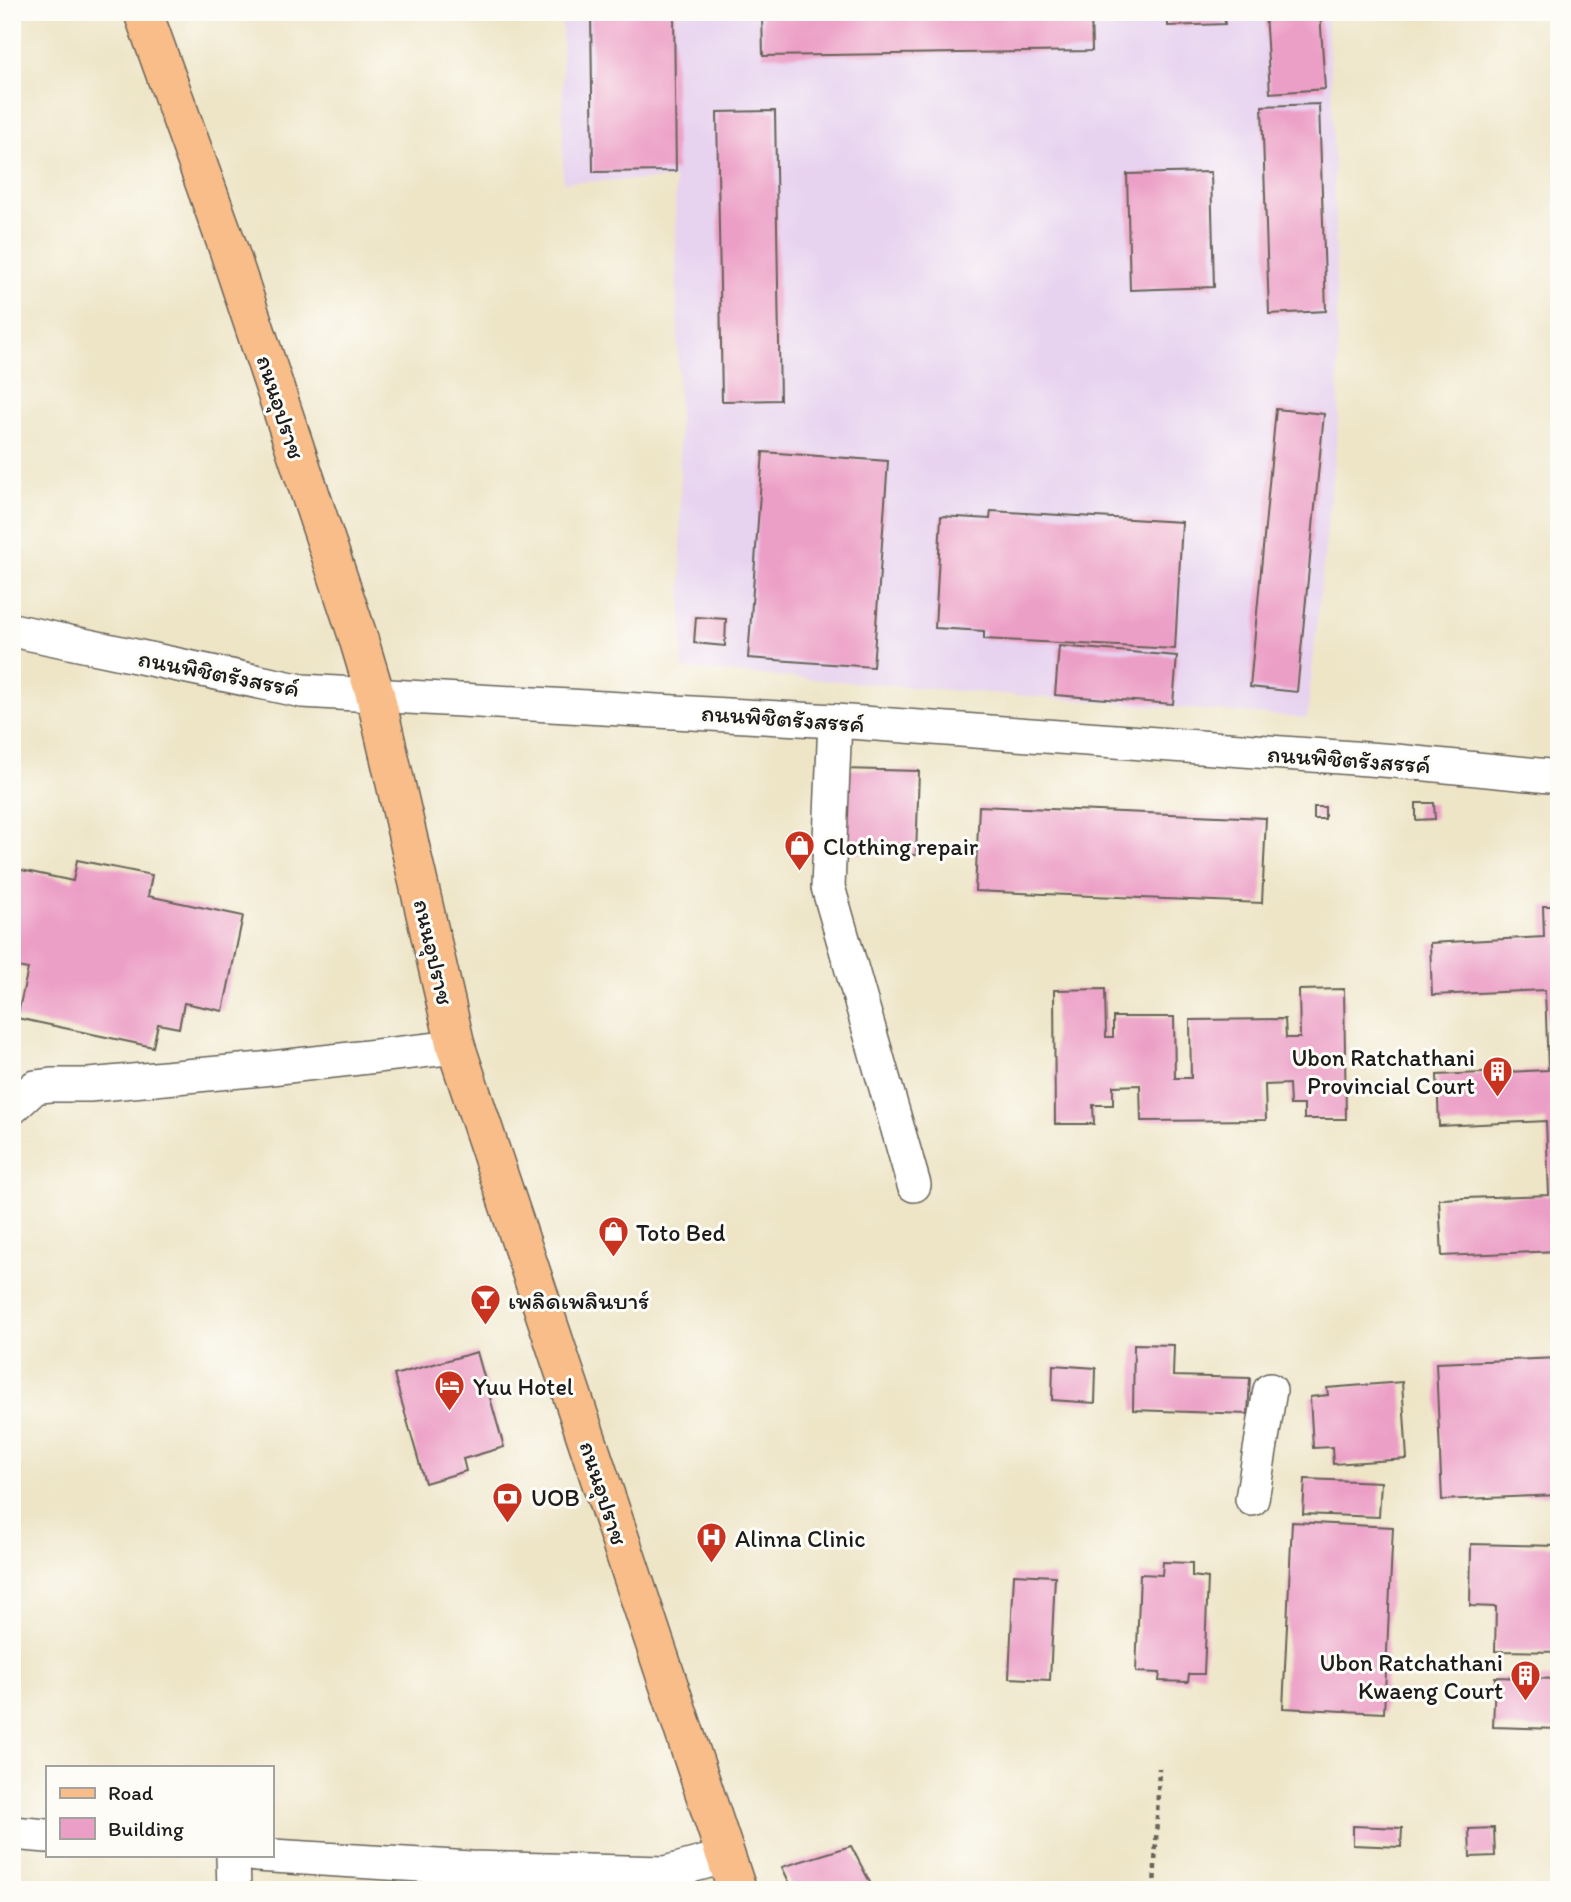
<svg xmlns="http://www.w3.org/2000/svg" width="1571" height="1902" viewBox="0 0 1571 1902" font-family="Itim,'Playpen Sans Thai',sans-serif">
  <rect width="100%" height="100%" fill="#fdfcf7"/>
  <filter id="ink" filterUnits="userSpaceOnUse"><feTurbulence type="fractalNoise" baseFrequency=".0143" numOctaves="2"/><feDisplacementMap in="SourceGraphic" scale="14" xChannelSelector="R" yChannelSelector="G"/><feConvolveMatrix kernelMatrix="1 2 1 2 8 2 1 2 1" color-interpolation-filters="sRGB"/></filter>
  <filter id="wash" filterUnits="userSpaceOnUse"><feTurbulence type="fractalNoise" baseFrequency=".00686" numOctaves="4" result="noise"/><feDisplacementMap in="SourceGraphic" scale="28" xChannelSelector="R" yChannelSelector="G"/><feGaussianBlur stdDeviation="1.57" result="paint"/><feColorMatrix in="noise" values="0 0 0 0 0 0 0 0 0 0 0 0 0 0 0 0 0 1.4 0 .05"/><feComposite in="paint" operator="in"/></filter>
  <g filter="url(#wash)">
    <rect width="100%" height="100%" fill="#eee5c7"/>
    <path fill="#e7d2ef" d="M562,12H1326L1332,90L1339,415L1307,718L683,669L675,179L563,182Z"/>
    <g id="blocks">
      <g fill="#ec9fc6">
        <path d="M591,12H674L676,171L593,172Z"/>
        <path d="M762,12H1091L1092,51L763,56Z"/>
        <path d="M1168,12H1224L1225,24L1168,26Z"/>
        <path d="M1265,12H1320L1325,89L1270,93Z"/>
        <path d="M1319,104L1326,311L1269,314L1262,106Z"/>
        <path d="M775,111L780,400L722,401L717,112Z"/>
        <path d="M1211,172L1214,287L1130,290L1127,174Z"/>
        <path d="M1276,409L1324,414L1297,692L1250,687Z"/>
        <path d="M763,452L888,461L873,667L748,658Z"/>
        <path d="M991,511L1182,522L1175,649L984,639V631L935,628L941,516L990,519Z"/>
        <path d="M696,617L726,619L725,646L694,643Z"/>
        <path d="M1059,646L1177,656L1173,704L1055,695Z"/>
        <path d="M843,769L919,771L916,855L841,853Z"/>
        <path d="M1416,803H1434L1435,819L1416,820Z"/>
        <path d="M979,806L1266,818L1262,903L975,891Z"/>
        <rect x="1314" y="807" width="11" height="12"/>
        <path d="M77,860L152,875L148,896L243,916L223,1011L184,1003L179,1028L158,1024L153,1047L17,1018L28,969L12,966V868L73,881Z"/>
        <path d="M1543,906H1559V1251L1442,1256L1439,1199L1549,1195L1546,1121L1439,1126L1437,1075L1548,1070L1545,990L1432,995L1430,943L1544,937Z"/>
        <path d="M1105,989L1106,1037H1113V1017H1174L1175,1078H1191L1190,1020L1285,1019L1286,1038H1300L1299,990L1344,989L1346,1119H1304V1105H1290L1289,1084L1265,1085L1266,1120L1141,1121L1140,1085L1113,1086V1105H1093L1094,1124H1055L1054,990Z"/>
        <path d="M1134,1344L1174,1345L1173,1376L1250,1378L1248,1414L1133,1410Z"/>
        <path d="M477,1352L504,1447L463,1459L466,1471L425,1483L394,1375Z"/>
        <path d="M1559,1358V1495L1442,1500L1436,1363Z"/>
        <path d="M1053,1365L1096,1368L1095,1403L1052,1400Z"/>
        <path d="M1402,1382L1407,1459L1333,1464L1332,1447L1313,1448L1310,1397L1328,1395L1327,1388Z"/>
        <path d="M1305,1479L1381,1482L1379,1517L1303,1514Z"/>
        <path d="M1292,1522L1393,1527L1384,1713L1283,1708Z"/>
        <path d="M1471,1544L1559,1546V1652L1495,1651L1496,1607L1470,1606Z"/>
        <path d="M1163,1562L1192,1563V1576L1208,1578L1204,1674H1189L1188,1682L1159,1681L1160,1673L1136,1672L1140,1574L1162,1575Z"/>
        <path d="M1014,1574L1055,1576L1050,1680L1009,1678Z"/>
        <path d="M1495,1677L1559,1679V1729L1493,1727Z"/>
        <path d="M1353,1826L1402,1828L1401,1847L1353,1845Z"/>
        <path d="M1494,1828L1495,1856L1470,1857L1469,1829Z"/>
        <path d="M851,1846L874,1890H793L782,1867Z"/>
      </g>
    </g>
  </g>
  <g filter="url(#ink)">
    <use href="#blocks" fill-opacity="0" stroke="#666258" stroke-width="2"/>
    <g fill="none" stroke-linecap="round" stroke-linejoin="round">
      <defs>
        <g id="minor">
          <path d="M12,630L302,691L835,721L1396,761L1559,777"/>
          <path d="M835,721L828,887L914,1185"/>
          <path d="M12,1108L35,1087L51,1085H89L262,1069L456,1047"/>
          <path d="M1252,1499L1270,1390"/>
          <path d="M12,1833L47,1836"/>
          <path d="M233,1855L234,1890"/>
          <path d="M256,1855L471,1868L665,1873L724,1857"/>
        </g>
        <path id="major" d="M143,12L228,248L357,634L375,694L456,1047L737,1890"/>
      </defs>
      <use href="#minor" stroke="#666258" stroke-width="36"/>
      <use href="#major" stroke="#666258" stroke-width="41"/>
      <path stroke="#666258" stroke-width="4.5" stroke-dasharray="5 5" stroke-linecap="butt" d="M1154,1890L1159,1768"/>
      <use href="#minor" stroke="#fff" stroke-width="33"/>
      <use href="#major" stroke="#f8bd89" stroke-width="38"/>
    </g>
  </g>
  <defs>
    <symbol id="shop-pin" viewBox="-11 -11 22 30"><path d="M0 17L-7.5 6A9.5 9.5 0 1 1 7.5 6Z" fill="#c8321e" stroke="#fdfcf7"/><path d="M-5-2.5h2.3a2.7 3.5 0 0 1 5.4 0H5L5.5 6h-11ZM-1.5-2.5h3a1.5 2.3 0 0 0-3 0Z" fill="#fff"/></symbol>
    <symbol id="building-pin" viewBox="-11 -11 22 30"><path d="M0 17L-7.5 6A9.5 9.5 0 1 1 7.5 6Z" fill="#c8321e" stroke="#fdfcf7"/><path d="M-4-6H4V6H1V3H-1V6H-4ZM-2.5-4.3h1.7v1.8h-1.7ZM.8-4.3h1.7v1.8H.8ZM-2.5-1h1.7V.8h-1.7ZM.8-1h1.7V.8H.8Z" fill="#fff"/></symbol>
    <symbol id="bar-pin" viewBox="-11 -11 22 30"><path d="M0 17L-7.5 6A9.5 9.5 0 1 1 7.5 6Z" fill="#c8321e" stroke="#fdfcf7"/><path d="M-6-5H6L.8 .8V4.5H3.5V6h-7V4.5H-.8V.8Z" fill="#fff"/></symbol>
    <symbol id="hotel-pin" viewBox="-11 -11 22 30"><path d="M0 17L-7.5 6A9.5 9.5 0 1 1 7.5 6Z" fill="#c8321e" stroke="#fdfcf7"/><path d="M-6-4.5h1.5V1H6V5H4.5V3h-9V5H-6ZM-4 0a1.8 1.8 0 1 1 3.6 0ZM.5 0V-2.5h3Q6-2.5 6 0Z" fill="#fff"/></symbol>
    <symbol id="bank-pin" viewBox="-11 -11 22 30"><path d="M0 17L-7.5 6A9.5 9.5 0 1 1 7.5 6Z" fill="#c8321e" stroke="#fdfcf7"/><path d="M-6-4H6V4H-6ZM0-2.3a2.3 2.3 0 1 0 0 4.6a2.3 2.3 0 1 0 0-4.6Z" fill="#fff"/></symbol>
    <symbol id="hospital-pin" viewBox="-11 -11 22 30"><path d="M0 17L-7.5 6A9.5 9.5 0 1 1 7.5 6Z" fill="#c8321e" stroke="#fdfcf7"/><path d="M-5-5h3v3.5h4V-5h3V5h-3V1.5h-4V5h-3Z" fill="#fff"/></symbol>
  </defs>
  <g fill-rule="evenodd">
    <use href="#shop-pin" x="782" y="828" width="35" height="47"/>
    <use href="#building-pin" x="1480" y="1054" width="35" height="47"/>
    <use href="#shop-pin" x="596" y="1214" width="35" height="47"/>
    <use href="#bar-pin" x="468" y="1282" width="35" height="47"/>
    <use href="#hotel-pin" x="432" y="1368" width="35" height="47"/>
    <use href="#bank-pin" x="490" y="1480" width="35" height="47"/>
    <use href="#hospital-pin" x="694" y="1520" width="35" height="47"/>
    <use href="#building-pin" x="1508" y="1658" width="35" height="47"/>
  </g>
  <g text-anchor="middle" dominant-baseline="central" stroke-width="6" stroke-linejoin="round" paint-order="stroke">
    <g font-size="24" fill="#1c1c1c" stroke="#fdfcf7">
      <text transform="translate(281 407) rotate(72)">ถนนอุปราช</text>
      <text transform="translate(219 673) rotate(11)">ถนนพิชิตรังสรรค์</text>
      <text transform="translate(783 718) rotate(4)">ถนนพิชิตรังสรรค์</text>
      <text transform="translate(1349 759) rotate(4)">ถนนพิชิตรังสรรค์</text>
      <text transform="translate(434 952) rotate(77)">ถนนอุปราช</text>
      <text transform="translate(604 1493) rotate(72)">ถนนอุปราช</text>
    </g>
    <g font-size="24" fill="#1c1c1c" stroke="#fdfcf7" text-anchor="start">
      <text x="823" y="846">Clothing repair</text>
      <text x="1475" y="1057" text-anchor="end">Ubon Ratchathani<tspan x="1475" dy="28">Provincial Court</tspan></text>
      <text x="636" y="1232">Toto Bed</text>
      <text x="508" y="1300">เพลิดเพลินบาร์</text>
      <text x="473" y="1386">Yuu Hotel</text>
      <text x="531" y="1497">UOB</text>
      <text x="735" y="1538">Alinna Clinic</text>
      <text x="1503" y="1662" text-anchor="end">Ubon Ratchathani<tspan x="1503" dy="28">Kwaeng Court</tspan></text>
    </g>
  </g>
  <rect width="1571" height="1902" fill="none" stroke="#fdfcf7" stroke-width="42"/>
  <rect x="46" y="1766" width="228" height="91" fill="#fdfcf7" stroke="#a3a29f" stroke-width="2"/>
  <rect x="60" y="1788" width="35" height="10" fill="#f8bd89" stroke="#a3a29f" stroke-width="2"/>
  <text x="108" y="1800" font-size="21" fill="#1c1c1c">Road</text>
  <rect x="60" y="1818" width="35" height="21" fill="#ec9fc6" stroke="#a3a29f" stroke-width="2"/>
  <text x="108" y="1836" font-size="21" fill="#1c1c1c">Building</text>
</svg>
